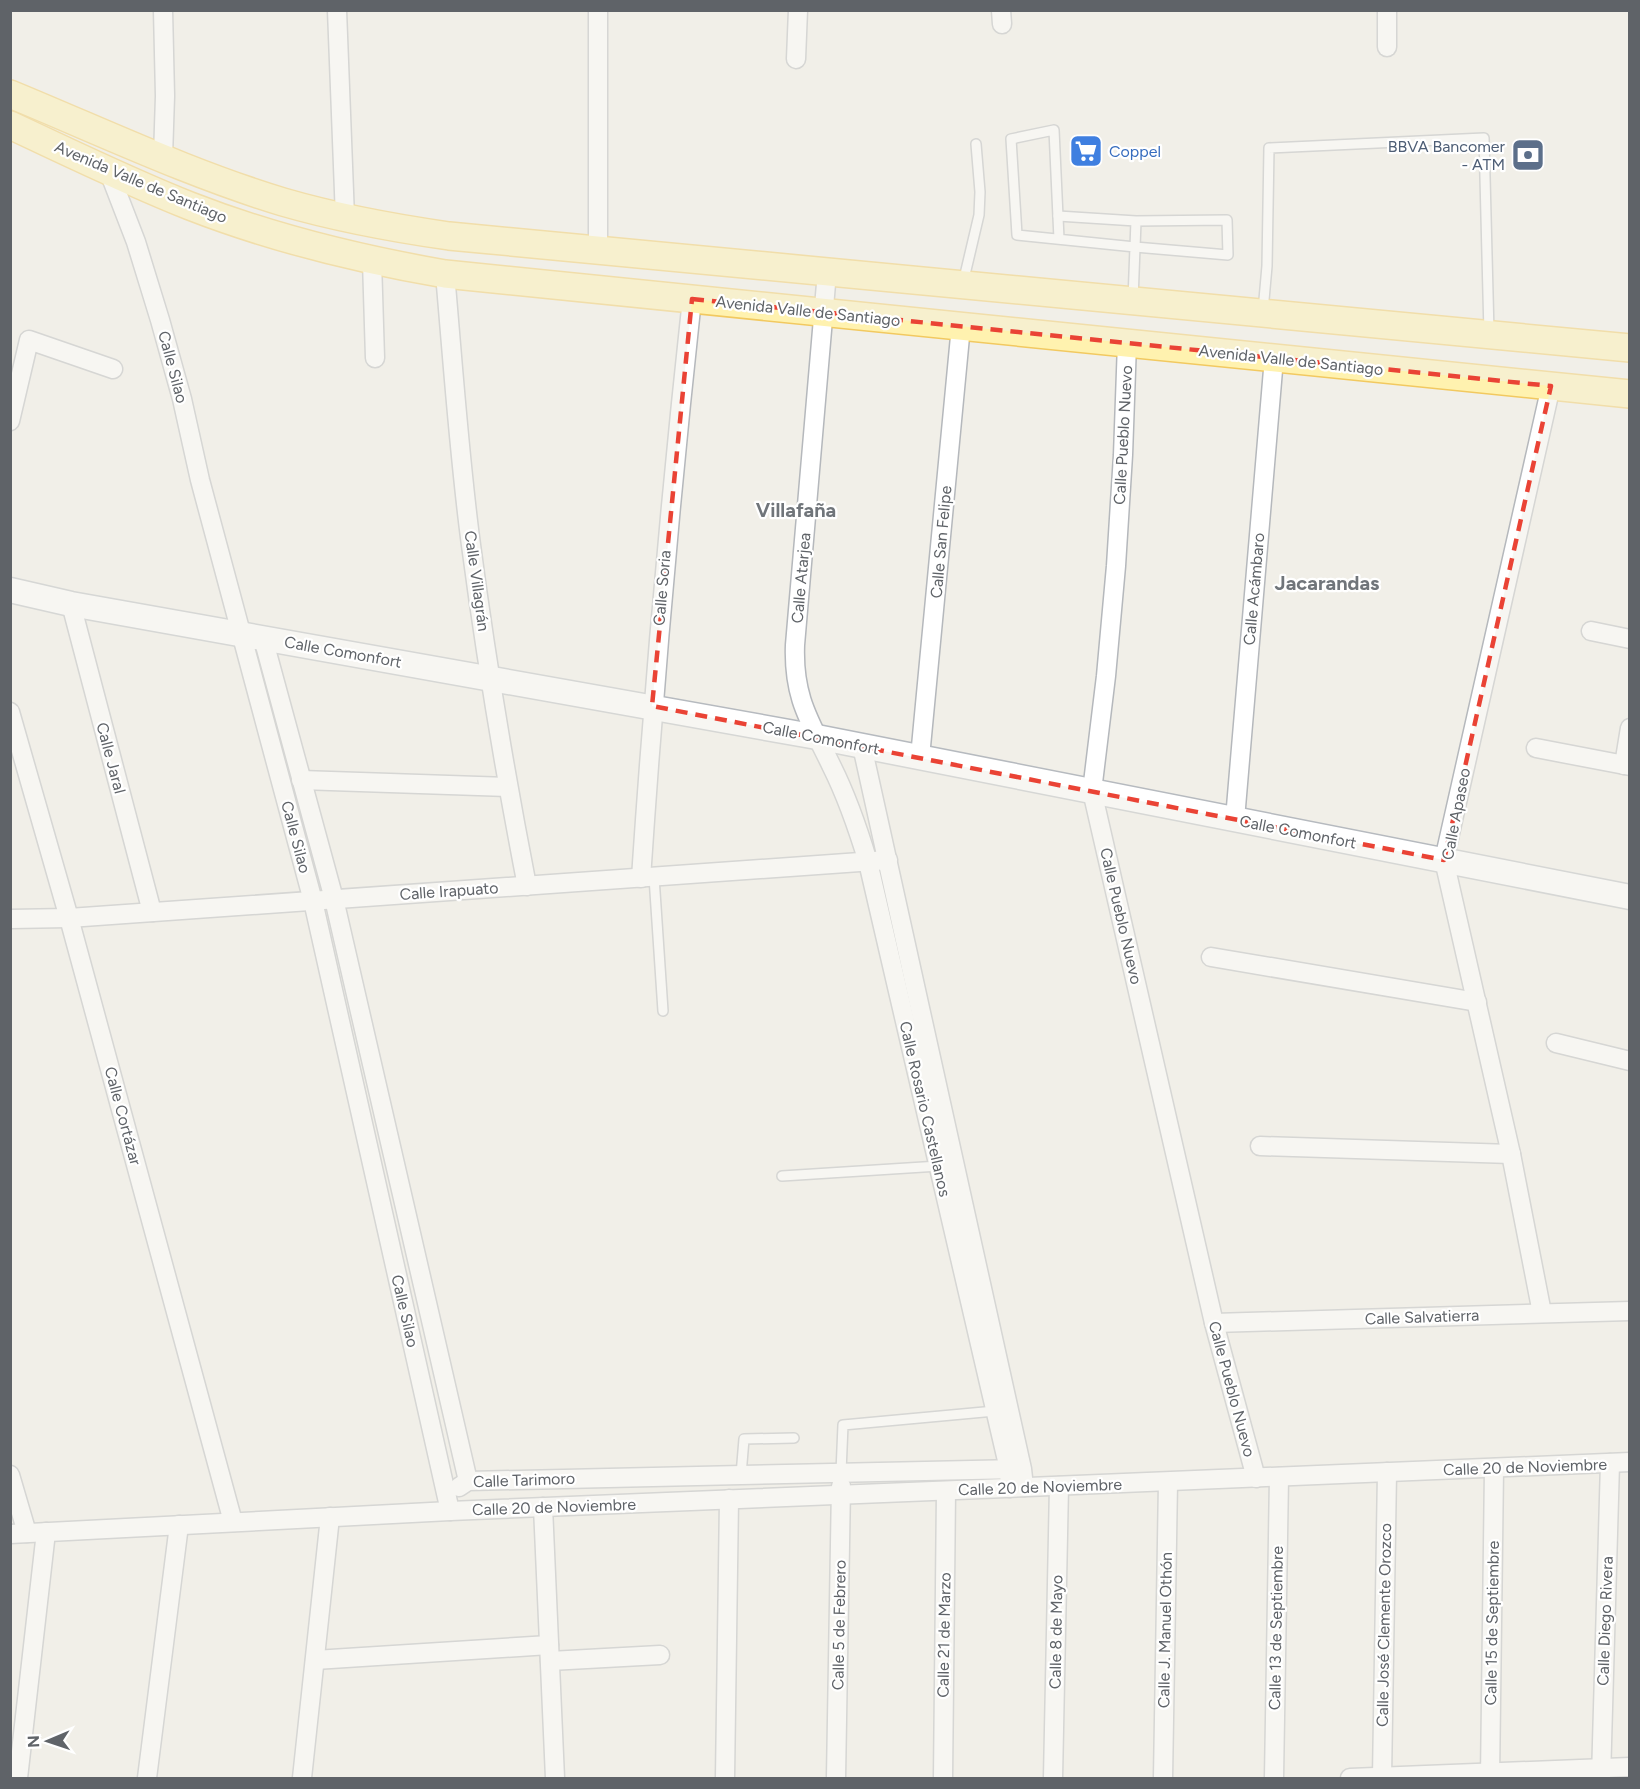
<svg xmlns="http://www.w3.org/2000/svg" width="1640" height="1789" viewBox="0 0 1640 1789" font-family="Figtree,sans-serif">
  <rect width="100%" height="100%" fill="#f1efe8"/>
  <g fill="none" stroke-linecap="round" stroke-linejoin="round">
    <defs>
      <g id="lane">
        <path d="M1058,216L1136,221L1227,220L1228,255L1135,247L1136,221"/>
        <path d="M1059,239L1054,130L1011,139L1017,235L1135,247L1133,300"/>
        <path d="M963,283L979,215L980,192L976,144"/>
        <path d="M1263,311L1267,266L1269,148L1484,138L1489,333"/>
        <path d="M654,877L663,1011"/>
        <path d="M782,1176L939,1166"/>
        <path d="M841,1472L843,1425L995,1411"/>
        <path d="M741,1475L744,1439L794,1438"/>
      </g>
      <g id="street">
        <path d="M337,10L345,218"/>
        <path d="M598,10V251"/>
        <path d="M1001,10L1002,24"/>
        <path d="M1387,10V47"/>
        <path d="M796,59L798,10"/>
        <path d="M163,157L165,96L163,10"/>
        <path d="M109,172L136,242L160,320L182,399L200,480L313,901L450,1511"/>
        <path d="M372,261L375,358"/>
        <path d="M827,272L795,645C793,698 810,721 832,767C847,797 858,829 868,862L1009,1469L1010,1488"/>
        <path d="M445,274C453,364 459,455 471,545C486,659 505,773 527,886"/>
        <path d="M1127,343L1123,455L1116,566L1106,676L1092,791L1214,1323L1256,1478"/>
        <path d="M10,421L29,340L113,369"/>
        <path d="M71,604L152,912"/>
        <path d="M1591,631L1630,639"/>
        <path d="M263,638L334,899L468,1481"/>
        <path d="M10,712L69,918L233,1522"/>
        <path d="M862,746L1022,1469L1024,1487"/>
        <path d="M1536,748L1630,766"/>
        <path d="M920,757L961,326"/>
        <path d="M1624,765L1630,728"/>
        <path d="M301,780L508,787"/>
        <path d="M1235,819L1274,358"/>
        <path d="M641,878C654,684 671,492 692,299"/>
        <path d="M10,919L69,918L888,860"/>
        <path d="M1211,957L1477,1002"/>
        <path d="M1556,1043L1630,1061"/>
        <path d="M1260,1146L1511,1154"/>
        <path d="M1542,1313L1511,1154L1444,860L1551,386"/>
        <path d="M1214,1323L1630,1311"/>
        <path d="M10,1475L27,1533"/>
        <path d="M459,1487L468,1481L1020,1469"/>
        <path d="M543,1507L555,1778"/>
        <path d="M10,1534L450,1511L1630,1462"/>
        <path d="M315,1660L549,1645"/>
        <path d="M550,1661L660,1655"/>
        <path d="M18,1778L46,1532"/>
        <path d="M147,1778L179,1525"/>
        <path d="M302,1778L330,1517"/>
        <path d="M725,1778L729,1499"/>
        <path d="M836,1778L841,1486"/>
        <path d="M943,1778L946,1491"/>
        <path d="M1053,1778L1059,1486"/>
        <path d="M1163,1778L1168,1482"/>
        <path d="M1274,1778L1279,1477"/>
        <path d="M1350,1778L1630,1767"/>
        <path d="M1382,1778L1387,1472"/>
        <path d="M1490,1778L1494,1468"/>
        <path d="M1601,1778L1610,1463"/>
      </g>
      <path id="secondary" d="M10,590L71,604L817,737L1630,897"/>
      <g id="primary">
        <path d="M10,94C100,131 190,174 283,202C338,218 393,228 449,236L1630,348"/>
        <path d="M10,125C70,153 129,182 190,206C272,238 358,259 445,274L1630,394"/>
      </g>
    </defs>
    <use href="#lane" stroke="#b5b8bc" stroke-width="12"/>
    <use href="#street" stroke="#b5b8bc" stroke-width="21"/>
    <use href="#secondary" stroke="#b6babf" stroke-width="27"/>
    <use href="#primary" stroke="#f2c960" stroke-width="30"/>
    <use href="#lane" stroke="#fff" stroke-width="9"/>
    <use href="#street" stroke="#fff" stroke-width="18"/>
    <use href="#secondary" stroke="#fff" stroke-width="24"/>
    <use href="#primary" stroke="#fff2af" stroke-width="27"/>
  </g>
  <path d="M0 0H1640V1789H0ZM692,299L1551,386L1444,860L652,706Z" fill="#f1efe8" fill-opacity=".55" fill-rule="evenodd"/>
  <path fill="none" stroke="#ea4335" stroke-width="4.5" stroke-dasharray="12 8" stroke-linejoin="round" d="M692,299L1551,386L1444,860L652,706Z"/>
  <defs>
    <symbol id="supermarket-square" viewBox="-11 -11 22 22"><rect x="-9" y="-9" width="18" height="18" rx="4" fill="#3f7fe0" stroke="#fff"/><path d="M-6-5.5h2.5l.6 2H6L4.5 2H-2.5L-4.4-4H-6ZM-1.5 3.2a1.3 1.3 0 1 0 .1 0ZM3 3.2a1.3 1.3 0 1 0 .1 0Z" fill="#fff"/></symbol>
    <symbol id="bank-square" viewBox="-11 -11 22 22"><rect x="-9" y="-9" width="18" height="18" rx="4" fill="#5c6f8a" stroke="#fff"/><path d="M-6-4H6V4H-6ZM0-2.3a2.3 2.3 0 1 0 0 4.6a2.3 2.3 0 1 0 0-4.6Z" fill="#fff"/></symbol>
  </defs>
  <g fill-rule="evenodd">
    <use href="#supermarket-square" x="1067" y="132" width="38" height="38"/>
    <use href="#bank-square" x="1509" y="136" width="38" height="38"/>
  </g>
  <g text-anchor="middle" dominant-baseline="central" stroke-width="4.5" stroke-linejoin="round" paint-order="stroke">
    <g font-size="16" fill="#4e5e75" stroke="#fff" text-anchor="end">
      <text x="1505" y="146">BBVA Bancomer<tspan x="1505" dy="18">- ATM</tspan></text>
    </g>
    <g font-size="16" fill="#366cbe" stroke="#fff" text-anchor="start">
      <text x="1109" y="151">Coppel</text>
    </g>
    <g font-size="16" fill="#5f6368" stroke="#fff">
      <text transform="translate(141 182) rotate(23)">Avenida Valle de Santiago</text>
      <text transform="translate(808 311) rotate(6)">Avenida Valle de Santiago</text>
      <text transform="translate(1291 360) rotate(6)">Avenida Valle de Santiago</text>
      <text transform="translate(173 367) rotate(75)">Calle Silao</text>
      <text transform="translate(1123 435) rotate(-87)">Calle Pueblo Nuevo</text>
      <text transform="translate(941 542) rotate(-85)">Calle San Felipe</text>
      <text transform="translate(801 578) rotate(-85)">Calle Atarjea</text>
      <text transform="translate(477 581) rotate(82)">Calle Villagrán</text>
      <text transform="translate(662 588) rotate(-85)">Calle Soria</text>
      <text transform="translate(1254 589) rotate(-85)">Calle Acámbaro</text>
      <text transform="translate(343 652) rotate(10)">Calle Comonfort</text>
      <text transform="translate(821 738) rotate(11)">Calle Comonfort</text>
      <text transform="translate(111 758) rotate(75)">Calle Jaral</text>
      <text transform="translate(1456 814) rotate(-79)">Calle Apaseo</text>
      <text transform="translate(1298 832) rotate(11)">Calle Comonfort</text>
      <text transform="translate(296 837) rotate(75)">Calle Silao</text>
      <text transform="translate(449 891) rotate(-4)">Calle Irapuato</text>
      <text transform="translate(1121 916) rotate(77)">Calle Pueblo Nuevo</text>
      <text transform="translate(925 1109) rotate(77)">Calle Rosario Castellanos</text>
      <text transform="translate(123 1116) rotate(75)">Calle Cortázar</text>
      <text transform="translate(405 1311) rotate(77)">Calle Silao</text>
      <text transform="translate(1422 1317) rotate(-2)">Calle Salvatierra</text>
      <text transform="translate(1232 1389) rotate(75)">Calle Pueblo Nuevo</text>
      <text transform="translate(1525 1467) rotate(-2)">Calle 20 de Noviembre</text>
      <text transform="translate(524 1480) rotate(-2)">Calle Tarimoro</text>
      <text transform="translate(1040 1487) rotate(-2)">Calle 20 de Noviembre</text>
      <text transform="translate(554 1507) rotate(-2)">Calle 20 de Noviembre</text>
      <text transform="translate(1605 1621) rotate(-88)">Calle Diego Rivera</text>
      <text transform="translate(1492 1623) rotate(-89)">Calle 15 de Septiembre</text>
      <text transform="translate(839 1625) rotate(-89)">Calle 5 de Febrero</text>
      <text transform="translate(1384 1625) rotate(-89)">Calle José Clemente Orozco</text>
      <text transform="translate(1276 1628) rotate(-89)">Calle 13 de Septiembre</text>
      <text transform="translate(1165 1630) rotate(-89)">Calle J. Manuel Othón</text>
      <text transform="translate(1056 1632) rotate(-89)">Calle 8 de Mayo</text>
      <text transform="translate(944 1635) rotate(-89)">Calle 21 de Marzo</text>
    </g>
    <g font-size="20" font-weight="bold" fill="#70757a" stroke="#fff">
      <text x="796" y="510">Villafaña</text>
      <text x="1327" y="583">Jacarandas</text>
    </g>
  </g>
  <rect width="1640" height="1789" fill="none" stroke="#5f6368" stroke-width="24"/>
  <g transform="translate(48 1741) rotate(268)" stroke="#ffffff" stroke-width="4.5" paint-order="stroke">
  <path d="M0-4.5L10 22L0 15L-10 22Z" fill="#5f6368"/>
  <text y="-9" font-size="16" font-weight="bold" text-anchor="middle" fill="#5f6368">N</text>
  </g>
</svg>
